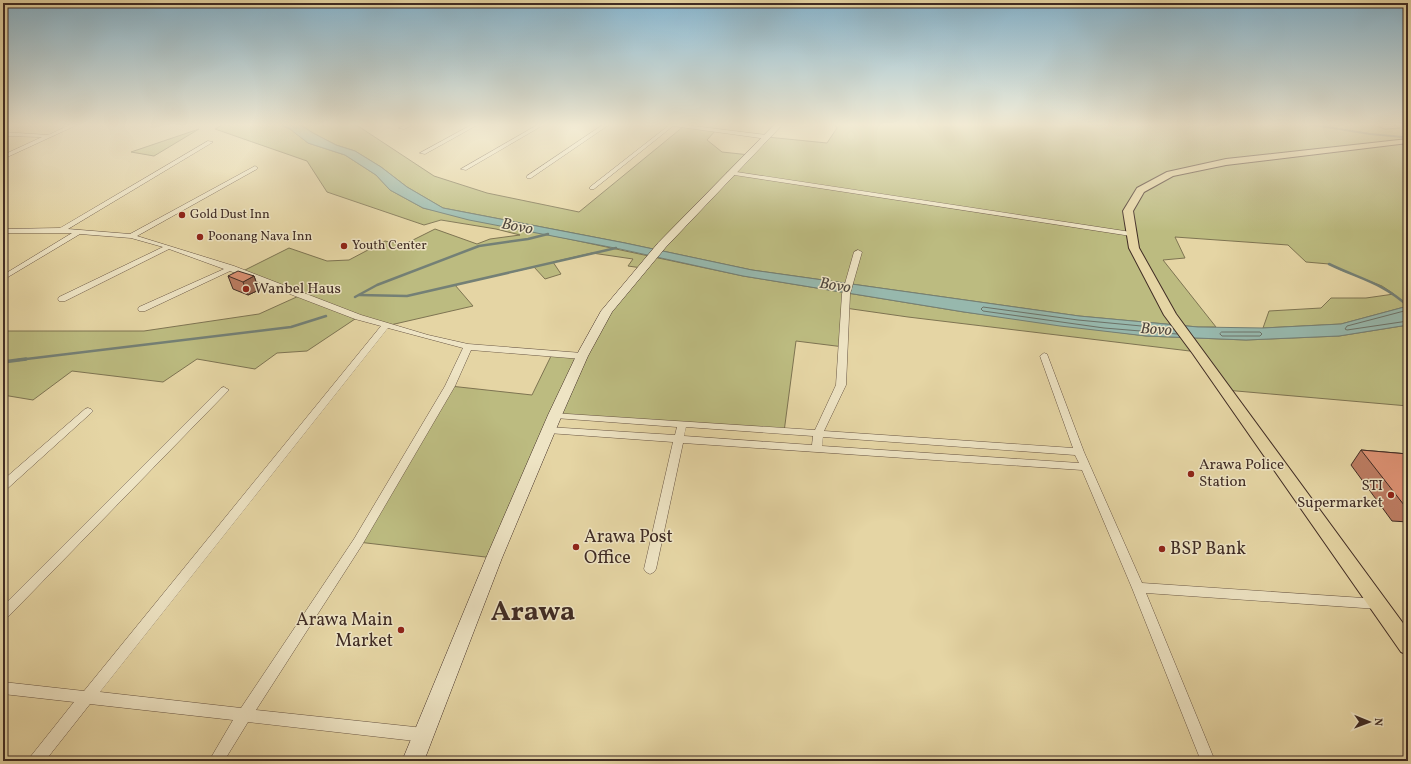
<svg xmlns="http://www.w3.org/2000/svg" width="1411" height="764" viewBox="0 0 1411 764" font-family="Vollkorn,serif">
  <rect width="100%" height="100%" fill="#e5d5a4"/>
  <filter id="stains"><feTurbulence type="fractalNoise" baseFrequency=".005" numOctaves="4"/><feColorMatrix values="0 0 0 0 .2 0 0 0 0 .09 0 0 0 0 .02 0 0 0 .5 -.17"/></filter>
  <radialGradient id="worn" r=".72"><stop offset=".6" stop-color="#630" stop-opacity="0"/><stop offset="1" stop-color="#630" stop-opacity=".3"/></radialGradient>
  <g fill="#bcbb80" stroke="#7e7452">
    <path d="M224,124H279L290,129L308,143L345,155L376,175L390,190L423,208L743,276L964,312L1146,336L1246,340L1339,336L1408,325V406L1225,390L1198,352L908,317L845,308L844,347L796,341L784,432L555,415L494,558L358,542L450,386L532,395L552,354L582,356L607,311L642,268L628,266L633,259L592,253L553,262L561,274L545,279L534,267L455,285L473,306L386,326L358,317L307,351L277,353L255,369L197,359L163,382L72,371L33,400L3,395V331H144L259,314L301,295L241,272L289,248L327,261L349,260L385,241L403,245L435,229L477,244L490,239L520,235L496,229L441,220L424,225L327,192L307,161L215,129Z"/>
    <path d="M299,124H355L434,176L487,193L579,212L684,126L716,130L707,140L722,152L750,155L767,137L827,143L837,128L834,124H1327L1332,126L1344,124H1371L1385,129L1400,128L1392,124H1408V306L1341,324L1263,328L1269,311L1321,308L1331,298H1366L1394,294L1382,286L1341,270L1329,264L1306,262L1288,245L1175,237L1185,258L1163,260L1216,327H1198L1079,316L752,270L625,243L443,208L407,187L381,167L355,151L336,145L313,133Z"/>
    <path d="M199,129L154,156L131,152Z"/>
  </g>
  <path fill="#97b8ad" stroke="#748076" d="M279,124H299L313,133L336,145L355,151L381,167L407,187L443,208L625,243L752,270L1079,316L1198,327L1263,328L1341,324L1408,306V325L1339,336L1246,340L1146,336L1060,326L964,312L743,276L620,249L469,220L423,208L390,190L376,175L345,155L308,143L290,129Z"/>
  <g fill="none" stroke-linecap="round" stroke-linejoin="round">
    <g stroke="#6c7268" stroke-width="1">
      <path d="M1408,310L1347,326L1345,329L1347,330L1408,321"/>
      <path d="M1173,329L1078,320L983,307L981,309L983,311L1104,328L1177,334"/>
      <path d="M1222,332H1260L1262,334L1260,336H1222L1220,334Z"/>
    </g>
    <path stroke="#748076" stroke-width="2" d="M1308,124L1370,134L1402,137"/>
    <g stroke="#748076" stroke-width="2.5">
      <path d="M1329,264C1360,279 1381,282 1408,306"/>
      <path d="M359,295L407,296L616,248"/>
      <path d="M355,297L377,285L479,246L528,239L548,234"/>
      <path d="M18,360L291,327L326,316"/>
    </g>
    <path stroke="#748076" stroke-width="3.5" d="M3,362L26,359"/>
    <defs>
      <g id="street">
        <path d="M72,124H79L3,159V155L42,137L3,136V132L48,135Z"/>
        <path d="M408,124H415L404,129L399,128Z"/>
        <path d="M473,124H479L425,154L420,153Z"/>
        <path d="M539,124H545L466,170L461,169Z"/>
        <path d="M604,124H610L531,178H527V176Z"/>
        <path d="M665,124H677L767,135L770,137L767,139L673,126L594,189H590V187L668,126Z"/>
        <path d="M208,141L213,142L68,229L130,234L255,166L258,168L257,169L137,236L234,266L361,315L428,335L468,344L582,353L586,356L582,359L471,350L455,386L362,545L256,710L424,728L429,730L431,735L429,740L424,742L248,722L224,761H209L233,720L90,704L45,761H29L31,756L74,702L3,694V682L84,691L381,326L355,319L230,271L145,311H139L138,309L139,307L224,269L169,249L65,301H59L58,299L59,297L163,247L131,238L80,234L3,280V275L72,233H3V229L60,228ZM388,328L463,348L445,386L354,539L241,708L100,692Z"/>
        <path d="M730,171L1131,232L1134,234L1131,236L728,174L727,173Z"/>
        <path d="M858,250L862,252L850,294L846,385L824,431L1073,448L1040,356L1044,353L1047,354L1084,452L1142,583L1378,599L1382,600L1384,604L1382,608L1378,609L1146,593L1215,761H1201L1132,588L1082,470L683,443L656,569L654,572L650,574L646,572L644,569L673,442L548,433L543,430L548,427L675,435L677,427L555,418L552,417L550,415L552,413L815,430L836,385L842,294L854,252ZM686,427L813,436L812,445L684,436ZM823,437L1075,455L1079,463L822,446Z"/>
        <path d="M224,387L229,390L227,392L7,618L3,619V606L221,388Z"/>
        <path d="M88,408L91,409L93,411L91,413L7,489L3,490V480L85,409Z"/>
      </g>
      <path id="secondary" d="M775,124H783L666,247L612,312L588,356L562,415L502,558L424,761H402L486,558L548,415L576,356L601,311L658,243Z"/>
      <path id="primary" d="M1408,139V143L1226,165L1173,176L1144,192L1133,211L1139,248L1176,314L1408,630V655L1401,652L1193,354L1164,315L1129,248L1123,211L1137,188L1167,172L1226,159Z"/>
    </defs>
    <use href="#street" stroke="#695644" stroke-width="1"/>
    <use href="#secondary" stroke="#402c24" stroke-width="1"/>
    <use href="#primary" stroke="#402c24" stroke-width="2"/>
    <use href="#street" fill="#eee4c4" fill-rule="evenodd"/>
    <use href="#secondary" fill="#eee4c4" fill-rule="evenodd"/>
    <use href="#primary" fill="#e5d5a4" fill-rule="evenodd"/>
  </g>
  <g fill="#bd7d63" stroke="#402c24">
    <path d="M228,276H254L259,290L248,295L233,289Z"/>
    <path d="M1361,450L1408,454V522L1392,521L1351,465Z"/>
  </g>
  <path fill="#9a6650" stroke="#402c24" d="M254,276L259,290L248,295L243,282Z"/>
  <g fill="#dc9173" stroke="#402c24">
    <path d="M238,271L254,276L243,282L228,276Z"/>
    <path d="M1361,450L1408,454V505H1404Z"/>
  </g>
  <linearGradient id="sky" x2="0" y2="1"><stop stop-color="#87b6d0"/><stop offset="0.54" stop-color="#f3ecd6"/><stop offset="1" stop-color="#f3ecd6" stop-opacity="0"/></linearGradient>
  <rect width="1411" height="231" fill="url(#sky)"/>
  <g fill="#8f2418" stroke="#eee4c4" stroke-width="1.5">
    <circle cx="182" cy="215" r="4"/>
    <circle cx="200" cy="237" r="4"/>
    <circle cx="344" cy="246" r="4"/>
    <circle cx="246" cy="289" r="4"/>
    <circle cx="1191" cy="474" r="4"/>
    <circle cx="1391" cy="495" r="4"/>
    <circle cx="576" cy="547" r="4"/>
    <circle cx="1162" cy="549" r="4"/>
    <circle cx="401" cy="630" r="4"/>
  </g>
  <g text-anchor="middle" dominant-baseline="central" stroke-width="3" stroke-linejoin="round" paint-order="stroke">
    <g font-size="13" fill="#402c24" stroke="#eee4c4" text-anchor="start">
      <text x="190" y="215">Gold Dust Inn</text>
      <text x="208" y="237">Poonang Nava Inn</text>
      <text x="352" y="246">Youth Center</text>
    </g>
    <g font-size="15" fill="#402c24" stroke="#eee4c4" text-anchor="start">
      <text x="254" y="289">Wanbel Haus</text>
      <text x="1199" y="465">Arawa Police<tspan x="1199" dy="17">Station</tspan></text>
      <text x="1383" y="486" text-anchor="end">STI<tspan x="1383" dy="17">Supermarket</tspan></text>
    </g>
    <g font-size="16" font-style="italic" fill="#51483f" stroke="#eee4c4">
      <text transform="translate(517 227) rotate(11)">Bovo</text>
      <text transform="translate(835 286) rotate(9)">Bovo</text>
      <text transform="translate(1156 330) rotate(4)">Bovo</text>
    </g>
    <g font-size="18" fill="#402c24" stroke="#eee4c4" text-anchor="start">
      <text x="584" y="537">Arawa Post<tspan x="584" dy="21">Office</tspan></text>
      <text x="1170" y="549">BSP Bank</text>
      <text x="393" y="620" text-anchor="end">Arawa Main<tspan x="393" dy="21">Market</tspan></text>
    </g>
    <g font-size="28" font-weight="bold" fill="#402c24" stroke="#eee4c4">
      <text x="533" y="612">Arawa</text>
    </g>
  </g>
  <rect width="1411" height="764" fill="none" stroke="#e5d5a4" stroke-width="16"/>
  <rect x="4" y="4" width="1403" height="756" fill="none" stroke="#402c24" stroke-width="2"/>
  <rect x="8" y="8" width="1395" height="748" fill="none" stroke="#402c24"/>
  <g transform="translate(1369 722) rotate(91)" stroke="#eee4c4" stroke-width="3" paint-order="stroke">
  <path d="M0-3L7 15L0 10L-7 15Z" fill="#402c24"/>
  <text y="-6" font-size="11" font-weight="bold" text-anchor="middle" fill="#402c24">N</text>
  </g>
  <rect width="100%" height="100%" filter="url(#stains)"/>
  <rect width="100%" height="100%" fill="url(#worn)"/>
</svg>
